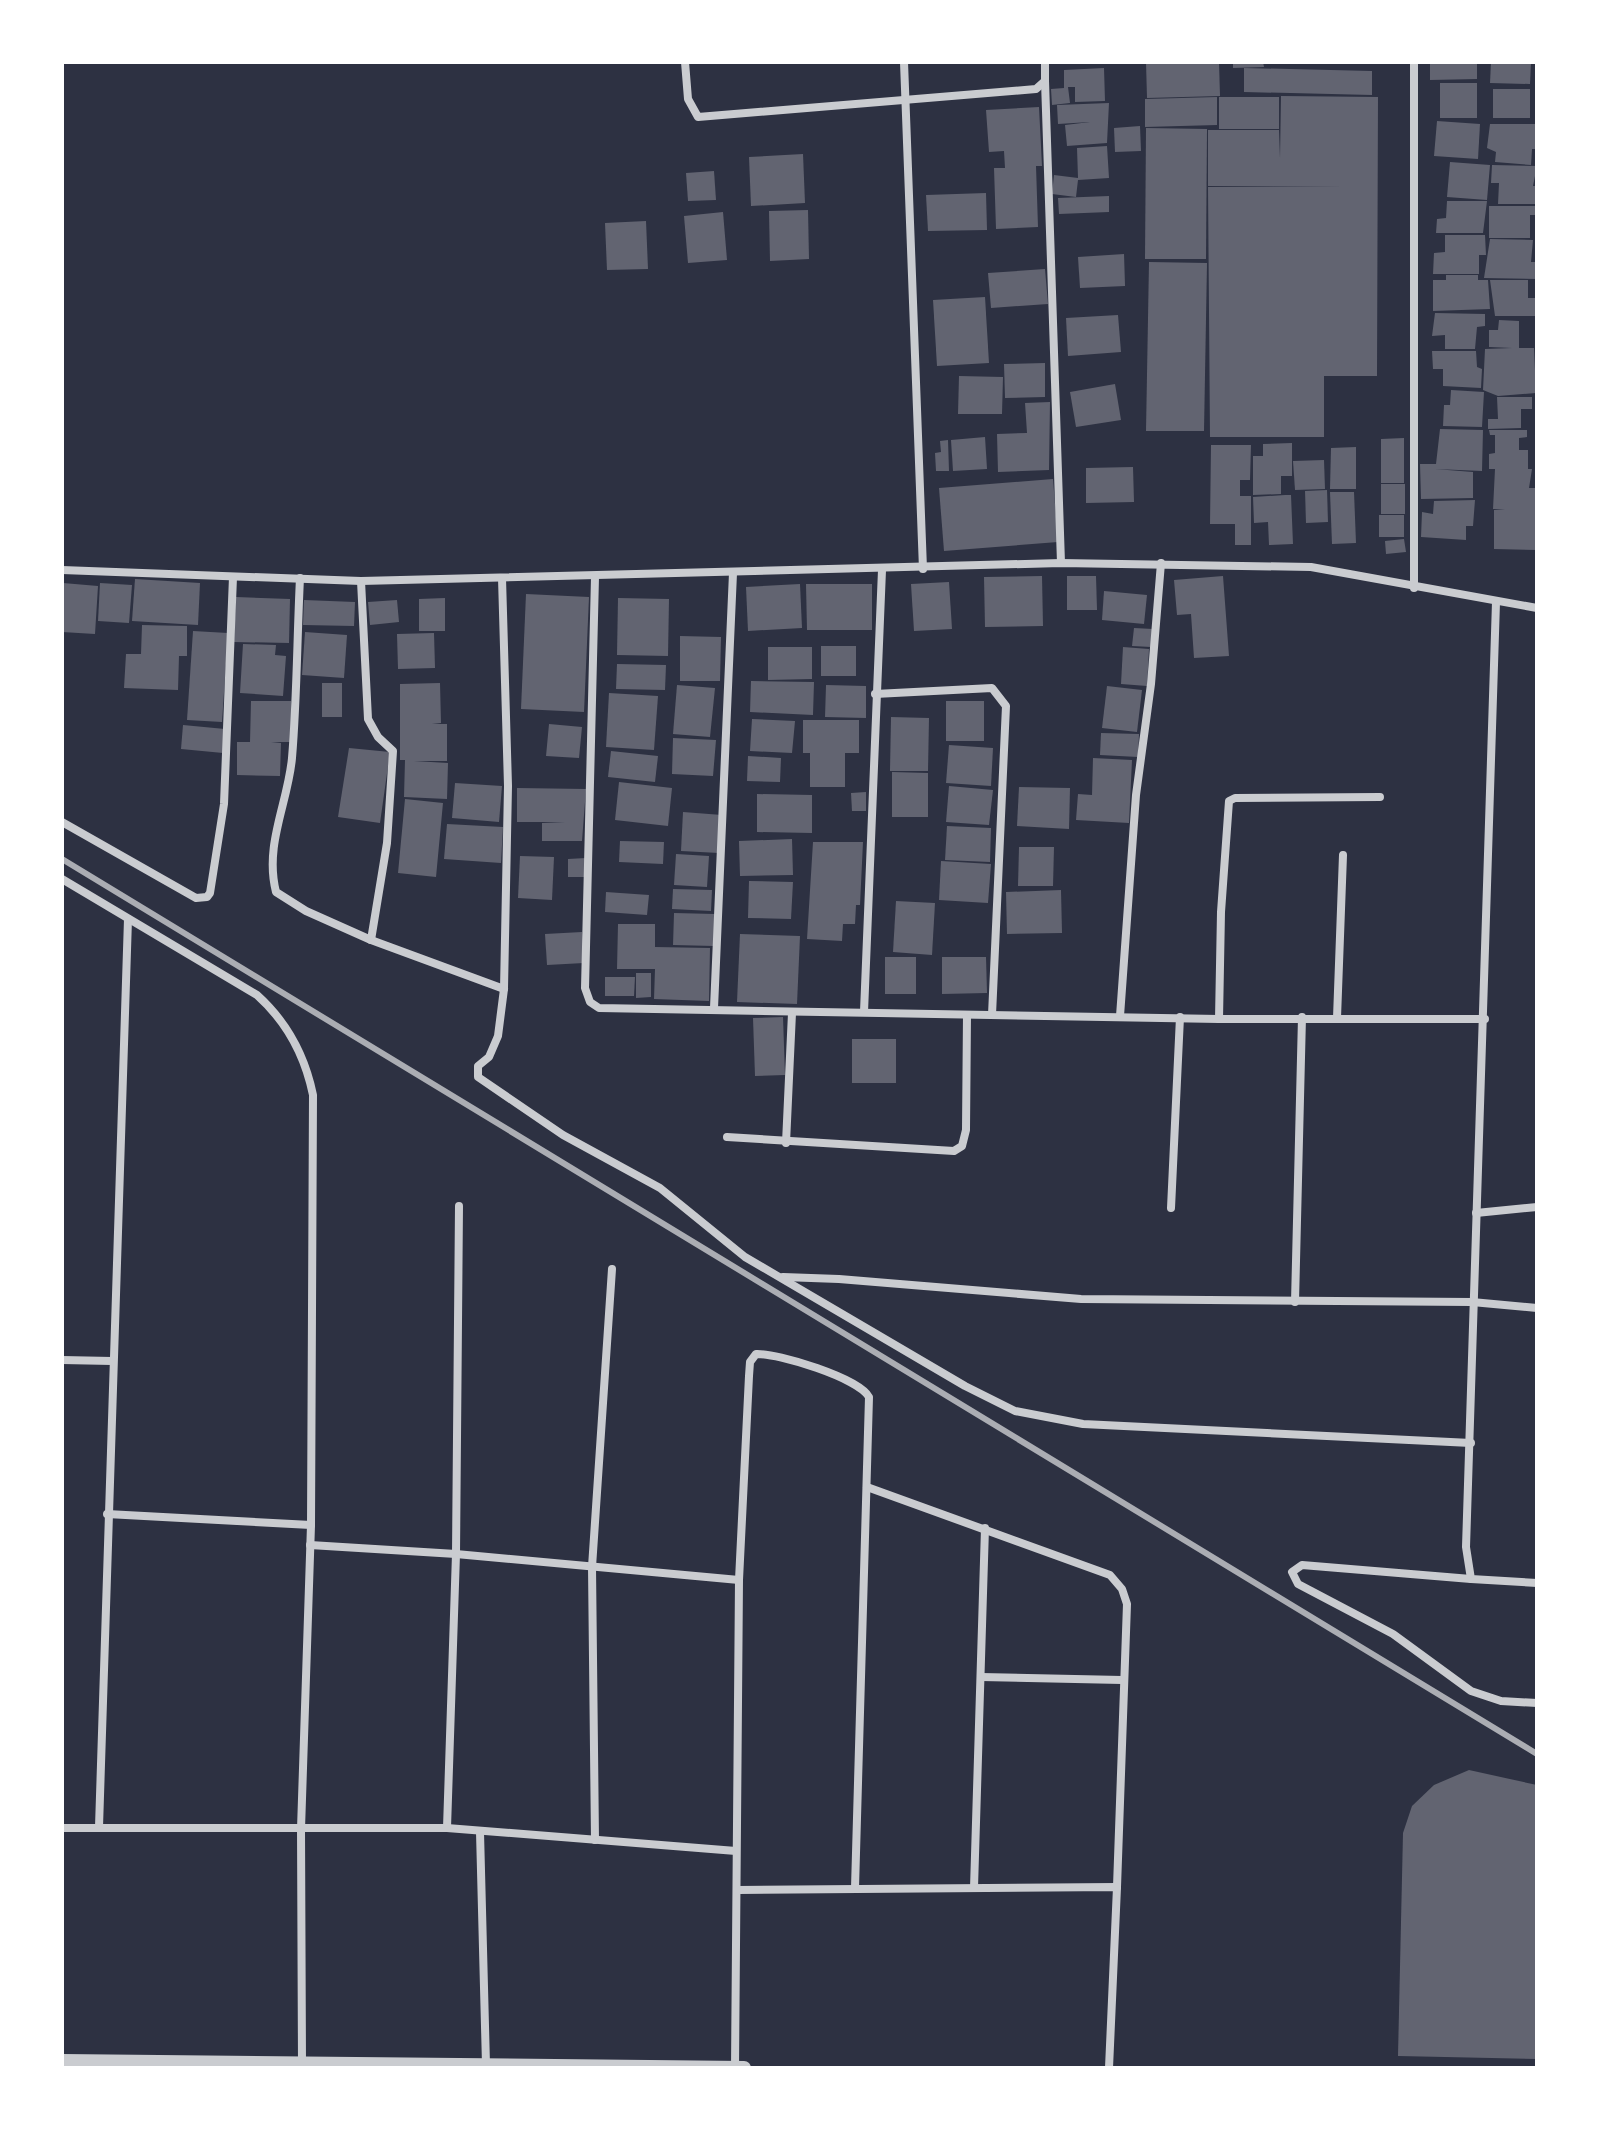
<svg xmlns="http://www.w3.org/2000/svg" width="1599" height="2130" viewBox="0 0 1599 2130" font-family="Cabin,sans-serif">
  <rect width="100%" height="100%" fill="#2d3142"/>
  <g fill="#626471">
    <path d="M1146,62H1219L1220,96L1147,98Z"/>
    <path d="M1233,62H1263L1264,67L1233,68Z"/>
    <path d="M1430,62H1477V79L1430,80Z"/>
    <path d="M1491,62H1531L1530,84L1490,83Z"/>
    <path d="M1104,68L1105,101L1075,102V87H1068L1070,103L1052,105L1051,89L1064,88V70Z"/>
    <path d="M1244,68L1372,71V95L1244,92Z"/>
    <rect x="1440" y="83" width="37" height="35"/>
    <rect x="1493" y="89" width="37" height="29"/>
    <path d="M1281,96L1378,97L1377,376H1324V437H1210L1208,187L1344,186H1208V130H1279L1280,158Z"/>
    <path d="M1217,97V125L1145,127V99Z"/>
    <rect x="1219" y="97" width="60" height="32"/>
    <path d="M1109,103L1107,143L1067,146L1065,125L1090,122L1058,124L1057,105Z"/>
    <path d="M1039,107L1042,166H1036L1038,227L996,229L994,168H1005L1004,151L989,152L986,110Z"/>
    <path d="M1437,121L1480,124L1478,159L1434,156Z"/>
    <path d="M1490,124H1537V149H1532L1531,165L1495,162L1496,152L1487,148Z"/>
    <path d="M1140,126L1141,151L1115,152L1114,128Z"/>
    <path d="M1146,128L1207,129L1206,259H1145Z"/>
    <path d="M1107,146L1109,178L1078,180L1076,197L1052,194L1054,175L1078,178L1077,148Z"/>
    <path d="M803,154L805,203L751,206L749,157Z"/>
    <path d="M1450,162L1490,165L1487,200L1447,197Z"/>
    <path d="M1492,165L1537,166L1533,186H1537V204H1498L1499,183H1491Z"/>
    <path d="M714,171L716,200L688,201L686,173Z"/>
    <path d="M986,193L987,230L928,231L926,195Z"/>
    <path d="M1109,196V212L1059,214L1058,198Z"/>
    <path d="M1447,201H1487L1483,233H1436L1437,219L1446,218Z"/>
    <path d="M1489,206H1537V215H1530V238H1489Z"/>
    <path d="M808,210L809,259L770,261L769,211Z"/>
    <path d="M723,212L727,260L688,263L684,216Z"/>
    <path d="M646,221L648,269L607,270L605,223Z"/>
    <path d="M1445,235H1485L1486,255H1479V274H1433L1434,253L1445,252Z"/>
    <path d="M1490,239L1533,240L1531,262H1537V279L1484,278Z"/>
    <path d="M1124,254L1125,286L1080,288L1078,257Z"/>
    <path d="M1149,262L1207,263L1204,431H1146Z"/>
    <path d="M1045,269L1048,304L991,308L988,273Z"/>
    <path d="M1446,275H1478V280H1488L1490,309L1433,311V280H1446Z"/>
    <path d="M1490,280H1528V298H1536V316H1495Z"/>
    <path d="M985,297L989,363L937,366L933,300Z"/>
    <path d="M1435,313L1485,314V326L1477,327L1475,349H1445V335L1432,336Z"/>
    <path d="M1118,315L1121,352L1068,356L1066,318Z"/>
    <path d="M1499,320L1519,321V348H1534L1536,393L1498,396L1483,390L1485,349L1512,348L1489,347V330H1498Z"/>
    <path d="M1432,351H1476L1477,367L1482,369L1481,388L1443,386V369H1433Z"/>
    <path d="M1045,363V397L1005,398L1004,364Z"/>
    <path d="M959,376L1003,377L1002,414H958Z"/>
    <path d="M1115,384L1121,420L1076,427L1070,392Z"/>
    <path d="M1451,390L1484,392L1482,427L1443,426L1444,405H1450Z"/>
    <path d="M1497,397H1532V409H1521V428L1488,429V419H1498Z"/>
    <path d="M1050,402L1049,470L998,472L997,434L1027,433L1025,403Z"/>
    <path d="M1440,429L1483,430L1482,471L1435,469L1473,472V498L1421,499L1420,464H1436Z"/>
    <path d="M1489,430H1527V437L1519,438V450H1528V469H1532L1529,488H1535L1537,550L1494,549V510L1505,509H1493L1495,469H1489V454L1495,453V435H1490Z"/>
    <path d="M985,437L987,469L953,471L951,440Z"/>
    <path d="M1404,438V483H1381V439Z"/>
    <path d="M948,440L949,471H936L935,453L941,452L940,441Z"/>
    <path d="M1292,443V476H1281V494L1253,495V456H1263V444Z"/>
    <path d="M1211,445H1251L1250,480H1240V496H1251V545H1235V524H1210Z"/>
    <path d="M1356,447V489H1330L1331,448Z"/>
    <path d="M1324,460L1325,489L1295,490L1293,461Z"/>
    <path d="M1133,467L1134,502L1086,503V468Z"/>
    <path d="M1053,479L1058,542L944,551L939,488Z"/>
    <rect x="1381" y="484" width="24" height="30"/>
    <path d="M1327,490L1328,522L1306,523L1305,491Z"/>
    <path d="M1330,492H1354L1356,543L1332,544Z"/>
    <path d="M1285,495H1291L1293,544L1269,545L1268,522L1254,523L1253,497Z"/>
    <path d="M1475,500L1473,526H1466V540L1421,537L1422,512L1433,514L1434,501Z"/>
    <rect x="1379" y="515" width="25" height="22"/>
    <path d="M1404,539L1406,552L1386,554L1385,541Z"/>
    <path d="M1042,576L1043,626L985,627L984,577Z"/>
    <path d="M1067,576H1096L1097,610H1067Z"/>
    <path d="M1223,576L1229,656L1194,658L1191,614L1177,615L1174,580Z"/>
    <path d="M135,579L200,583L198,625L132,621Z"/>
    <path d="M949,582L952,629L914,631L911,584Z"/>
    <path d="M63,583L98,586L95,634L62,632Z"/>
    <path d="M100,583L132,585L129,623L98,621Z"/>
    <path d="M800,584L802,628L748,631L746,587Z"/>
    <path d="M806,584H872V630H807Z"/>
    <path d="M1104,591L1147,595L1144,624L1102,620Z"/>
    <path d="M526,594L589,597L584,712L521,709Z"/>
    <path d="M236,597L290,599L289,643L234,642Z"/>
    <path d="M445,598V631H419V599Z"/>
    <path d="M618,598L669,599L668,656L617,655Z"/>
    <path d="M304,600L355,602L354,626L303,625Z"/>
    <path d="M397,600L399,622L370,625L368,602Z"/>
    <path d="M142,625L187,626V656H179L178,690L124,688L126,654H141Z"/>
    <path d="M1134,628L1153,629L1151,647L1132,646Z"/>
    <path d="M193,631L228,633L222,722L187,720Z"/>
    <path d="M305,632L347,635L344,678L302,675Z"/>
    <path d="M434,633L435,668L398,669L397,634Z"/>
    <path d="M680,636L721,637L720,681H680Z"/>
    <path d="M243,644L276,645L275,655L286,656L283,696L240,693Z"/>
    <rect x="821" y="646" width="35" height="30"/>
    <path d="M768,647H812V679L768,680Z"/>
    <path d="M1123,647L1149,649L1147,686L1121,684Z"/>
    <path d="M617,664L666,665L665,690L616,689Z"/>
    <path d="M751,681L814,682L813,715L750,712Z"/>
    <rect x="322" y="683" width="20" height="34"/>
    <path d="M440,683L441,723L432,724H447V761H414L448,763L447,799L404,797L405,760H400V684Z"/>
    <path d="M677,685L715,688L710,737L673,734Z"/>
    <path d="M826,685L866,686V718L825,717Z"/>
    <path d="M1107,686L1142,690L1137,732L1102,728Z"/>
    <path d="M609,693L658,696L654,750L606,747Z"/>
    <path d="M251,701H291V742H271L281,743L280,776L237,775V742H250Z"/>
    <rect x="946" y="701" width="38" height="40"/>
    <path d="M891,717L929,718L928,771H890Z"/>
    <path d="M752,719L795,721L792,753L750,751Z"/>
    <path d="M803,720H859V753H845V787H810V753H803Z"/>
    <path d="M549,724L582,727L579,758L546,756Z"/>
    <path d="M183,725L225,729L223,753L181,749Z"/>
    <path d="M1101,733L1139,734L1138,757L1100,755Z"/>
    <path d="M673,738L716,740L713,776L672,774Z"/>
    <path d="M949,745L993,748L991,786L946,783Z"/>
    <path d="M349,748L390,752L380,823L338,817Z"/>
    <path d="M611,751L658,756L655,782L608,777Z"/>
    <path d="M748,756L781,758L780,782L747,781Z"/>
    <path d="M1093,758L1132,760L1129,823L1076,820L1078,794L1092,795Z"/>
    <path d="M892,772L928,773V817H892Z"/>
    <path d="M619,782L672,788L668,826L615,820Z"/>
    <path d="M455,783L502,786L499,822L452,818Z"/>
    <path d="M949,786L993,790L989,825L946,822Z"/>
    <path d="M1019,787L1070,788L1069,829L1017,826Z"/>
    <path d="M517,788L586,789L582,841H542V823L565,822H517Z"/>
    <path d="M866,792V811H852L851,793Z"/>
    <path d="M757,794L812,795V833L757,832Z"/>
    <path d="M405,799L443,803L436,877L398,873Z"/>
    <path d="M683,812L722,815L719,853L681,851Z"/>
    <path d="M447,824L503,827L501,863L444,859Z"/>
    <path d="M947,826L991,828L990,862L945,860Z"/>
    <path d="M792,839L793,875L740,876L739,841Z"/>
    <path d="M620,841L664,842L663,864L619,862Z"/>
    <path d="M813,842H863L860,905H856L855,924H843L842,941L807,939Z"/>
    <path d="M1019,847H1054L1053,886H1018Z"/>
    <path d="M676,854L709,856L707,887L674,885Z"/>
    <path d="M520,856L554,857L552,900L518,898Z"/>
    <path d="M586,858L587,877H568V859Z"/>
    <path d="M941,861L991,864L988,903L939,900Z"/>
    <path d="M749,881L793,882L791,919L748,918Z"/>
    <path d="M673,889L712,890L711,911L672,909Z"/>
    <path d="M1061,890L1062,933L1007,934L1006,892Z"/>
    <path d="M606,892L649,895L647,915L605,912Z"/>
    <path d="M896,901L935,903L932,955L893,952Z"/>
    <path d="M674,913L715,914L714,946L673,945Z"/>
    <path d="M618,924H655V947L710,948L709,1001L654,999L655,969H617Z"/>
    <path d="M582,932L584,963L547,965L545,934Z"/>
    <path d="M740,934L800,936L797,1004L737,1002Z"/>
    <rect x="885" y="957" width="31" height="37"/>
    <path d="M942,957H986L987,993L942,994Z"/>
    <path d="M636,973H651V997L636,998Z"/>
    <path d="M605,977H635L634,996H605Z"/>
    <path d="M783,1017L785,1075L755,1076L753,1018Z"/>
    <rect x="852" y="1039" width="44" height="44"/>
    <path d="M1469,1770L1537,1785V2059L1398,2056L1403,1833L1412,1806L1434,1785Z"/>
  </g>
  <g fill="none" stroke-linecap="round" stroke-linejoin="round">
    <g stroke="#caccd0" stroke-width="8">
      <path d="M685,62L688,99L698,117L1036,89L1045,81V62"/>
      <path d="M904,62L923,569"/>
      <path d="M1045,81L1061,563"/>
      <path d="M62,570L361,581L1061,563L1311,567L1537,608"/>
      <path d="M595,577L585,988L590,1002L599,1008L1219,1019H1485"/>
      <path d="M300,578C297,638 297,698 292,758C288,803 264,845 276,892L306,911L371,940L504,989"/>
      <path d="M502,578L508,786L504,989L498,1036L489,1057L478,1066V1077L563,1135L660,1188L745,1257L965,1386L1015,1411L1083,1424L1471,1443"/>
      <path d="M361,581L368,719L378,737L393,751L387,843L371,940"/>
      <path d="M1414,588V62"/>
      <path d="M1496,602L1466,1547L1471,1579L1537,1583"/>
      <path d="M875,694L992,688L1006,706L992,1015"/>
      <path d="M62,822L196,898L207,897L210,893L224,804L233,577"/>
      <path d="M62,879L257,995C287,1022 305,1056 313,1095L311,1525L301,1829L302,2064"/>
      <path d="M714,1008L733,573"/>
      <path d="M864,1012L882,570"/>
      <path d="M1120,1016L1136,795L1151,684L1161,563"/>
      <path d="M1337,1018L1343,855"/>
      <path d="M1219,1019L1221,912L1229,801L1235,798L1380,797"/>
      <path d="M727,1137L954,1151L962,1146L966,1130L967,1015"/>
      <path d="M786,1143L792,1013"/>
      <path d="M1171,1208L1180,1017"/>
      <path d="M1476,1213L1537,1207"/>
      <path d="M783,1277L839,1279L1081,1299L1472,1302L1537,1308"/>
      <path d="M1295,1302L1302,1017"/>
      <path d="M62,1360L112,1361"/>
      <path d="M867,1487L1110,1575L1122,1589L1127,1604L1117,1887"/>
      <path d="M107,1514L311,1525"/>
      <path d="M310,1545L456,1554L739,1580"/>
      <path d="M1471,1579L1302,1565L1292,1572L1298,1584L1393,1634L1471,1691L1501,1701L1537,1703"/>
      <path d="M981,1677L1122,1680"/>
      <path d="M99,1827L128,919"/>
      <path d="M62,1828H447L736,1851"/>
      <path d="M447,1828L456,1554L459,1206"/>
      <path d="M480,1832L486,2065"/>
      <path d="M595,1840L592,1567L612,1269"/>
      <path d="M974,1888L985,1528"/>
      <path d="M738,1890L1117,1887L1109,2068"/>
      <path d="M735,2068L739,1580L749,1376L750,1362L756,1354C778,1353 859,1378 869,1397L855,1888"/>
    </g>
    <path stroke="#caccd0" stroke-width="14" d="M62,2061L744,2068"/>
    <path stroke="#abadb3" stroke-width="6" d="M62,859L1537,1754"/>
  </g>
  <rect width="1599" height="2130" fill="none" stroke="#ffffff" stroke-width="128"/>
</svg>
